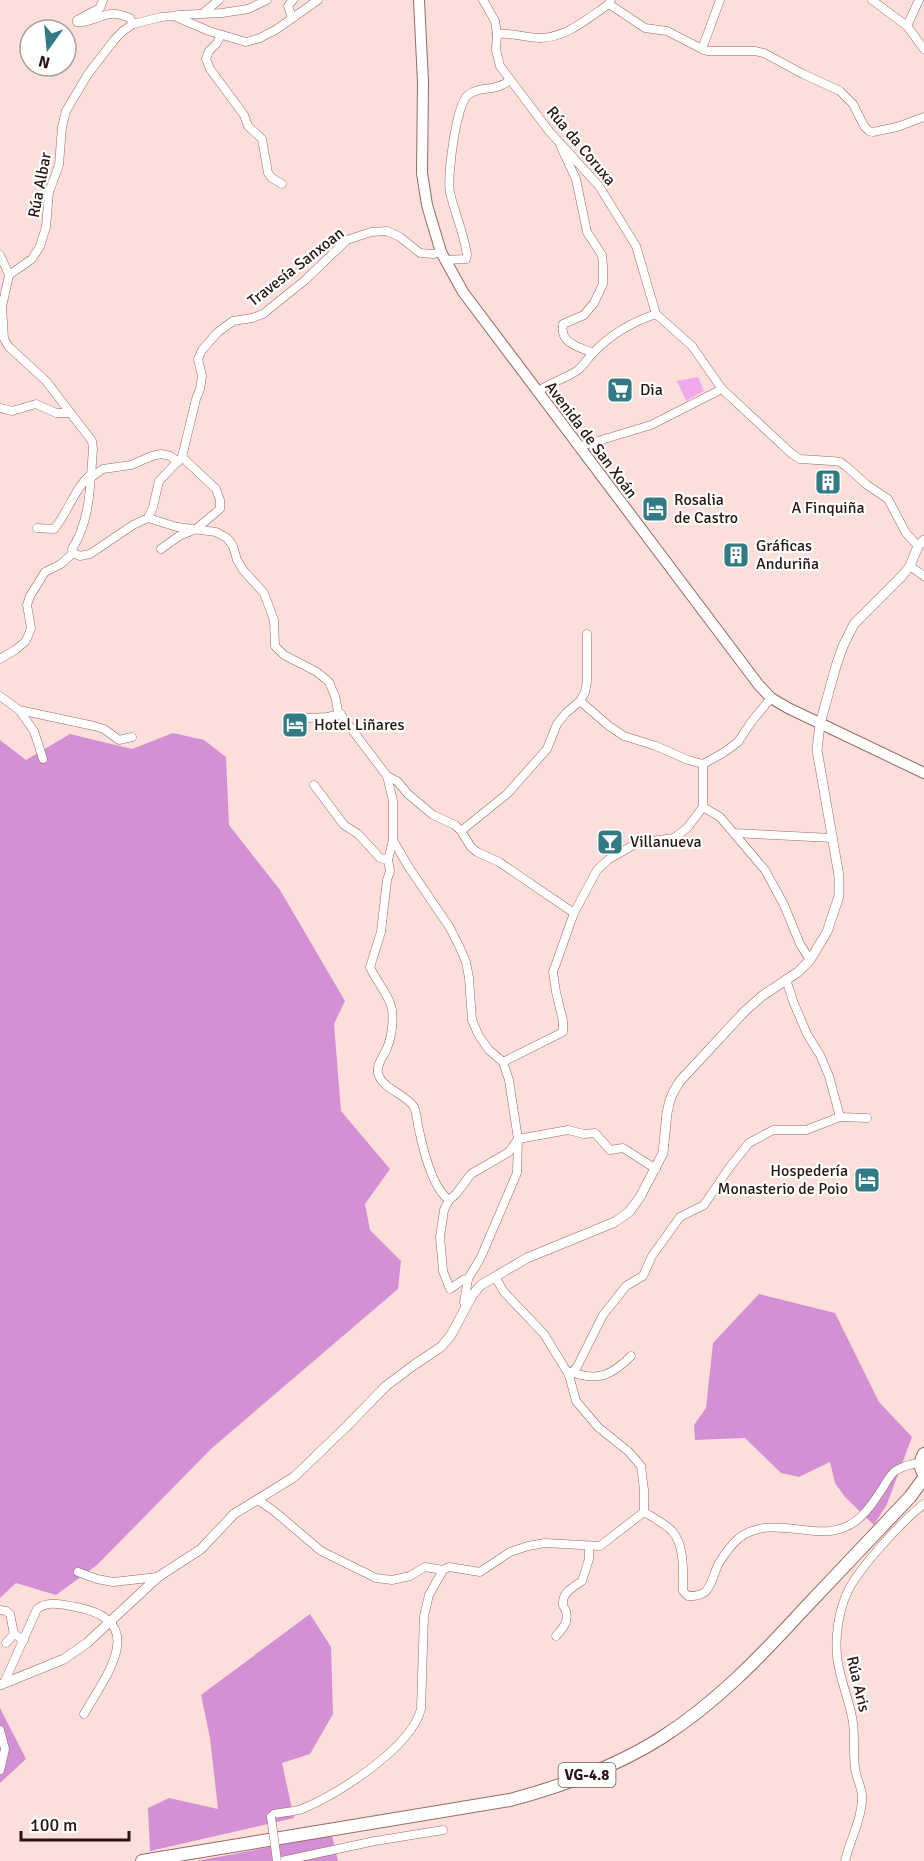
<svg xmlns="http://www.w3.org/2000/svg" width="924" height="1861" viewBox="0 0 924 1861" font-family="Signika,sans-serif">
  <rect width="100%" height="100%" fill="#fcdeda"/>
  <path fill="#eeaaed" d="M698,377L704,391L686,401L677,381Z"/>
  <g fill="#d490d4">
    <path d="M173,733L204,740L226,757L229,825L280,890L345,1001L334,1024L341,1111L390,1169L365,1204L370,1230L401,1261L398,1289L212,1448L97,1565L56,1595L16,1583L0,1598V740L26,760L70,734L132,749Z"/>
    <path d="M759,1294L835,1313L879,1402L912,1437L887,1504L874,1525L845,1497L835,1483L830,1462L799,1477L781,1473L745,1438L695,1440L694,1425L706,1408L713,1343Z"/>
    <path d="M310,1614L331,1647L333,1714L310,1754L282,1763L294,1818L150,1851L148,1808L169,1798L218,1809L210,1738L201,1695Z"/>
    <path d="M0,1708L26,1759L0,1783Z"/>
    <path d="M332,1835L338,1861H197Z"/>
  </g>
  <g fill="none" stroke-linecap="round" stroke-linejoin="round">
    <defs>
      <g id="minor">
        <path d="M103,0L100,8L77,20V22C88,24 99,15 111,14C117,13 124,16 130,18L133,24"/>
        <path d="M483,0L495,21L497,34L496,50L500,66L549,131L599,186L636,246L656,314C632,322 611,334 593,353C588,358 584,365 578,370C565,379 549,383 537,392"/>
        <path d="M611,0L609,4L645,28L667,31L702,49L707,51H755L764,53L803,74L840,91L853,104L864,126L869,131L873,132L897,127L924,117"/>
        <path d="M872,0L907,26L924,49"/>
        <path d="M202,14L219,0"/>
        <path d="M178,15L222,13L248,9L267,0"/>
        <path d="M292,18L288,6L293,0"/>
        <path d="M907,26L919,0"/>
        <path d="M497,34C512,32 526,38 540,38C566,38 588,18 609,4"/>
        <path d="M221,35L217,43L209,51L206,59L210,69L244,115L248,126L262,139L268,173L272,178L282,184"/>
        <path d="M702,49L720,0"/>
        <path d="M561,147L576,179L587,232L602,255L603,266V284L594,303L584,315L563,324C559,344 580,347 593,353"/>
        <path d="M0,255L9,275"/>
        <path d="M445,260L466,259L467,255C464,234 455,213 450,193C447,177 456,104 468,95C481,85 494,93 510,80"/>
        <path d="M9,275L32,259L40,246L46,227L49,192L59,165L62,127L66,111L88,74L115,39L123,31L133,24L161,17L174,16L209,31L246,42L260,38L277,29L318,0"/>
        <path d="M9,275L2,307L4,339L9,347L46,381L92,441L93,449C90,484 91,519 72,549L73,553"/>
        <path d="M656,314L692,346L722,389L792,454L800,459L832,461L840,462L847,467L867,485L888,499L906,533L918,546"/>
        <path d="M0,408L12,411L36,404L56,413H69"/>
        <path d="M578,447L651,425L722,389"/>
        <path d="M90,478L103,469L131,465L152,456L161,454L170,456L178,462"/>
        <path d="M148,518L177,527L216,532L227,538L233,546L237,560L243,570L264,593L274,620L275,646L284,655L317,672L329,682L335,696L338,711L387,776L393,801V840L408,866L450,928L460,948L466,962L469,978L472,1020L479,1036L489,1050L503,1062"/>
        <path d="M37,528L54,529C68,513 74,489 90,475"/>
        <path d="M161,549L179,536L196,529L220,509V500L216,489L182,457"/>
        <path d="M73,553L80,556L90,554L133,525L148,518L153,507L159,481L182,457L196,399L200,389L202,376L198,359L202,350L218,332L233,321L252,318L263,314L304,281L347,240L371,232L387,231L400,237L420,253L434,254L441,252"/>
        <path d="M910,566L924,576"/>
        <path d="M0,659L15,650L25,642L28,636L31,628L27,605L30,596L45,572L61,564L73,553"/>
        <path d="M0,696L19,710L94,726L104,729L119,740L132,737"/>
        <path d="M580,701L609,726L624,736L656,746L688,760L703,764"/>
        <path d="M19,710L34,731L43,759"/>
        <path d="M307,718L327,717L341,714"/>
        <path d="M387,776L397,781L408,794L433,815L455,825L461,831L471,847L477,852L499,862L574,913"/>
        <path d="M314,785L344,825L358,834L380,858L388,860"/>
        <path d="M703,807L720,817L765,870L784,905L800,944L810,960"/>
        <path d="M461,831L507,794L547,749L557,724L566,713L580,701L585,692L587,681V634"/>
        <path d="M734,833L832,838"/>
        <path d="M393,840L388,860L390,871L387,880L381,932L370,967C375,979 385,990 390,1003C395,1015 392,1036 387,1048C384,1056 376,1064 378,1073C381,1088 407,1095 414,1107C417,1113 417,1123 419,1130C423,1149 432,1188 449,1200"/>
        <path d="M786,979L793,1001L807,1034L820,1055L829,1076L840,1117"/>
        <path d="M503,1062L563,1032V1021L556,992L553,972L574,913L597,870L609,859L637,843L674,838L687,828L703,807V764L723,753L738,742L752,721L771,698"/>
        <path d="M495,1277L504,1292L544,1334L569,1375L576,1401L598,1427L629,1452L641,1466L644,1490V1512"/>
        <path d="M468,1279L463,1280L450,1289L443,1271L440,1237L444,1210L449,1200L456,1194L471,1174L509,1152L518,1139L568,1130L584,1134L595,1133L610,1150L623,1148L656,1169"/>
        <path d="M466,1307L464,1302L468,1279L481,1257L517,1173L518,1139L509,1080L503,1062"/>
        <path d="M572,1372C598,1382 612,1375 631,1356"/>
        <path d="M569,1375L577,1367L603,1315L615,1300L626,1286L643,1276L652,1256L680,1217L704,1205L729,1168L749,1143L773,1130H806L840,1117L867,1118"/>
        <path d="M258,1500L274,1511L321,1551L376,1578L392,1580L410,1576L425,1567L443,1570L449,1567L480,1572L510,1552L528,1546L545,1543L600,1546L644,1512"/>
        <path d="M644,1512C654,1518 664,1523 672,1531C685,1545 683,1573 683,1591L688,1596C694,1596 700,1596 705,1592C712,1586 714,1572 719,1563C724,1555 731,1545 739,1538C771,1514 811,1540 843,1528C862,1521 873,1503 884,1486C887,1481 890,1475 895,1471C902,1466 912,1464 921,1462"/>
        <path d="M78,1572L97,1579L113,1582L158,1577"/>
        <path d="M0,1610L6,1611L10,1614L14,1634"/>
        <path d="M556,1636C563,1628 569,1622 566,1611C564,1607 562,1606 563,1602C563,1592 575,1586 582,1581L589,1559V1547"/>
        <path d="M6,1643L14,1634L24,1640"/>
        <path d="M4,1683L37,1609C49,1600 63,1605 76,1607C150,1621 107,1674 84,1714"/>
        <path d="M0,1730L5,1749L0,1770"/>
        <path d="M271,1817L274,1814C283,1812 293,1812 302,1809C338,1794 411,1748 421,1709L424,1616L429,1595L443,1570"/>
        <path d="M282,1861L375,1841L443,1830"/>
        <path d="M845,1861C850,1840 863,1817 862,1795C861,1786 856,1777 855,1768C853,1753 855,1738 853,1723C850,1700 839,1679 837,1656C835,1635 839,1608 849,1589C861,1566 903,1520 924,1504"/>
      </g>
      <path id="tertiary" d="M0,1685L64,1659L87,1643L158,1577L201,1549L234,1514L294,1477L346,1427L386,1386L414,1365L441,1347L451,1335L473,1294L481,1285L527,1258L615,1222L629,1212L640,1197L663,1153L667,1113L670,1100L674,1091L680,1081L744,1012L762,996L798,972L810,960L827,932L839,896V876L817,750L820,724L836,666L843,646L854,624L902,576L910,566L918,546L924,540"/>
      <path id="secondary" d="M419,0L423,82L422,173L427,205L441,252L463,292L758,684L771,698L788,708L924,773"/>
      <g id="trunk">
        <path d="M924,1454C920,1461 919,1467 924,1474"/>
        <path d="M142,1861L510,1800C563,1786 615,1767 661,1738C716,1703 760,1657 803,1610C839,1572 874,1535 910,1497L924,1478"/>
      </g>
    </defs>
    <use href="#minor" stroke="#966b65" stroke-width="9"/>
    <use href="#tertiary" stroke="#966b65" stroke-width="10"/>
    <use href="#secondary" stroke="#966b65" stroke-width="12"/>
    <use href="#trunk" stroke="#966b65" stroke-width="14"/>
    <use href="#minor" stroke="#fff" stroke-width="8"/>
    <use href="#tertiary" stroke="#fff" stroke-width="9"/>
    <use href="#secondary" stroke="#fff" stroke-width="10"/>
    <use href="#trunk" stroke="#fff" stroke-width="12"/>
    <defs>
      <path id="minor-bridge" d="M271,1817L277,1861"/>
    </defs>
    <use href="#minor-bridge" stroke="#966b65" stroke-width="9" stroke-linecap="butt"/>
    <use href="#minor-bridge" stroke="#fff" stroke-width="8"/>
  </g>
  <defs>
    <symbol id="supermarket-square" viewBox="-11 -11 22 22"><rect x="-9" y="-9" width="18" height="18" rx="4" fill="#337b84" stroke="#fff"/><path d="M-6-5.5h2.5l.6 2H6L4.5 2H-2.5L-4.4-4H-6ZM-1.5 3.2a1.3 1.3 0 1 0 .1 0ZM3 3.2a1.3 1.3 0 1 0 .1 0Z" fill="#fff"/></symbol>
    <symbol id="building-square" viewBox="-11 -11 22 22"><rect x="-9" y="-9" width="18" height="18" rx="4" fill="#337b84" stroke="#fff"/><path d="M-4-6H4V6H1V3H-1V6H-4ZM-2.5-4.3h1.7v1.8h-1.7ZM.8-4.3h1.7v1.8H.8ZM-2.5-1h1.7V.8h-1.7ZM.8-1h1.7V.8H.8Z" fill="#fff"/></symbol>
    <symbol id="hotel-square" viewBox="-11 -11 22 22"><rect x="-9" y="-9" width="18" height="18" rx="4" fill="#337b84" stroke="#fff"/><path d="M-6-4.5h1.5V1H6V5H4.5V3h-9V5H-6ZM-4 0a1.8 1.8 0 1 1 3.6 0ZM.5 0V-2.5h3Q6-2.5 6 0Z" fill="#fff"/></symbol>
    <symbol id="bar-square" viewBox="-11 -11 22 22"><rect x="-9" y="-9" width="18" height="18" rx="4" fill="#337b84" stroke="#fff"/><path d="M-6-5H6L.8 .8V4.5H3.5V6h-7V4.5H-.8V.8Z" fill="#fff"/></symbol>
  </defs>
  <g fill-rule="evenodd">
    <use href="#supermarket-square" x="605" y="375" width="30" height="30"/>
    <use href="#building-square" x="813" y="467" width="30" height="30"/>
    <use href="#hotel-square" x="640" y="494" width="30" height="30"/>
    <use href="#building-square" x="721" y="540" width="30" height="30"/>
    <use href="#hotel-square" x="280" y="710" width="30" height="30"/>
    <use href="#bar-square" x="595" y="827" width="30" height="30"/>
    <use href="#hotel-square" x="852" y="1165" width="30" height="30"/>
  </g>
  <g text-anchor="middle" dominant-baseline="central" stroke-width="4.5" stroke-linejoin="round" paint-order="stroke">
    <rect fill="#fff" stroke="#685c5a" stroke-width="1.5" x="558.5" y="1763" width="57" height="24" rx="4.5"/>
    <g font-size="15" font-weight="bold" fill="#271614">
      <text x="587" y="1775">VG-4.8</text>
    </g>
    <g font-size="16" fill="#271614" stroke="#fff">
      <text transform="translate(581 146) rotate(50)">Rúa da Coruxa</text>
      <text transform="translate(40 185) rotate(-79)">Rúa Albar</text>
      <text transform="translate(296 267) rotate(-38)">Travesía Sanxoan</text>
      <text transform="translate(591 440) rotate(53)">Avenida de San Xoán</text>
      <text transform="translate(858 1684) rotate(77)">Rúa Aris</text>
    </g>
    <g font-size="16" fill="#271614" stroke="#fff" text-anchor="start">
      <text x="640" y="390">Dia</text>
      <text x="674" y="500">Rosalia<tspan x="674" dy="18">de Castro</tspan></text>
      <text x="828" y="508" text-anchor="middle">A Finquiña</text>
      <text x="756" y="546">Gráficas<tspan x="756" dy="18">Anduriña</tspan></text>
      <text x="314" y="725">Hotel Liñares</text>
      <text x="630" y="842">Villanueva</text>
      <text x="848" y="1171" text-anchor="end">Hospedería<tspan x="848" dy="18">Monasterio de Poio</tspan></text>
    </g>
  </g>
  <g transform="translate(48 48) rotate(195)"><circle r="28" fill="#ffffff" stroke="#a9a2a1" stroke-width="1.5"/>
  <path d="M0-4.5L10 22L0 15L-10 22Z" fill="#337b84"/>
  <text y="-9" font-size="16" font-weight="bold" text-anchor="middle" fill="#271614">N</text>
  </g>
  <path d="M21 1831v9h108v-9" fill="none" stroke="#271614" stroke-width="3"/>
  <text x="30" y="1831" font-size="18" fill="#271614" stroke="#ffffff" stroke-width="4.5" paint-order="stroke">100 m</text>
</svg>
